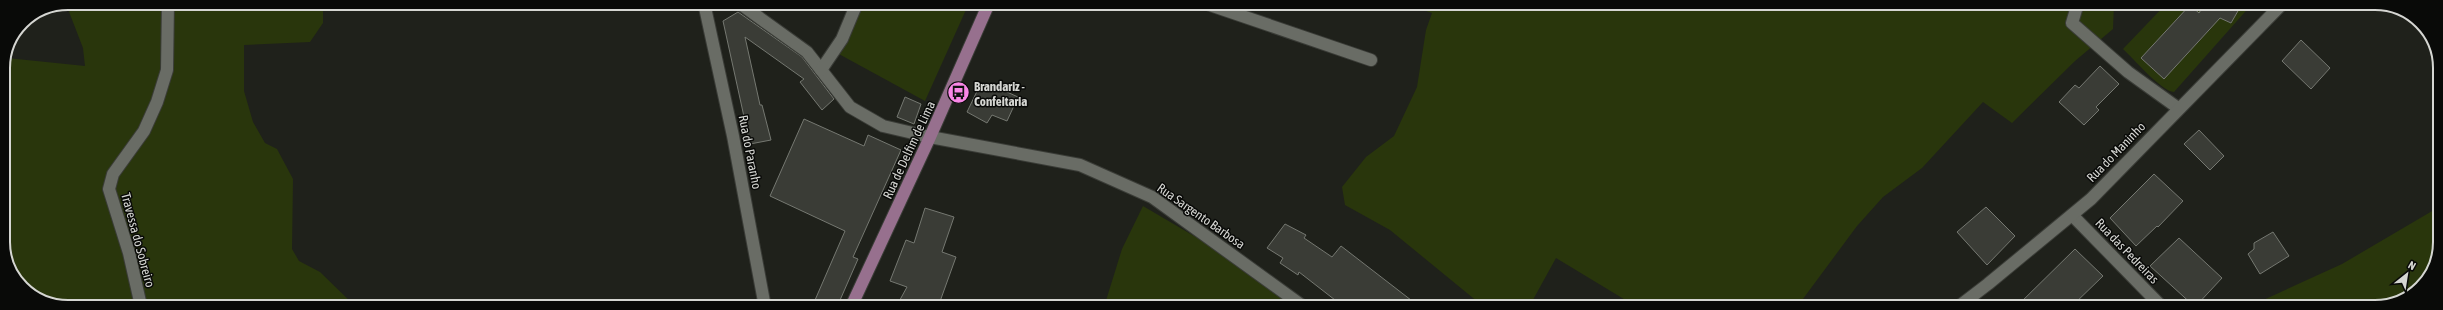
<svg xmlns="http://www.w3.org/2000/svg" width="2443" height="310" viewBox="0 0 2443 310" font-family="'Asap Condensed',sans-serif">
  <rect width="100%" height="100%" fill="#1f211b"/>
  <g fill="#29360c" fill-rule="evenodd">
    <path d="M68,3H323V23L310,42L244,45V91L253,122L265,143L277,149L293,179L292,249L299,261L320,272L356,307L60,306L25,291L5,259L3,68L7,58L85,66L83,48L66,4Z"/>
    <path d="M857,3H969L925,101L837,53Z"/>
    <path d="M1402,3H2114L2113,29L2075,61L2012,123L1983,102L1922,168L1883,197L1857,226L1797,307H1637L1556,258L1529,307H1484L1390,230L1345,205L1342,187L1366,157L1394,136L1417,87L1426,30L1432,13Z"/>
    <path d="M2167,3H2205L2202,9L2231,23L2242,3L2252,4L2174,92C2162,92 2133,58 2123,49ZM2190,5L2213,26L2164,79L2141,58Z"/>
    <path d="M1143,206L1228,256L1294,307H1104L1122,249Z"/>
    <path d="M2439,207V250L2418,291L2375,307H2248L2342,264Z"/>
  </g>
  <g fill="#3a3c36" stroke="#757871">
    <path d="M2205,3L2242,4L2231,23L2220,18L2164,79L2141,58L2190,5L2199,13Z"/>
    <path d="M738,12L802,57L834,99L822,110L800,82L804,79L745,37L760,105H762L771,140L750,144L723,21Z"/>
    <path d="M2301,40L2330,68L2311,89L2282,61Z"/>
    <path d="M2100,66L2119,84L2096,107L2099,110L2084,125L2059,102L2075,85L2079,88Z"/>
    <path d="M980,85L993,92L996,87L1018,97L1007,121L992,115L987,123L967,112Z"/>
    <path d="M905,97L921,104L914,124L897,117Z"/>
    <path d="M804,119L864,146L868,135L901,150L853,257L858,259L837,307H812L845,231L770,196Z"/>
    <path d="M2199,130L2224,156L2210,170L2184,144Z"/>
    <path d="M2154,174L2183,201L2158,227L2157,226L2136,246L2110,218Z"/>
    <path d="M1986,207L2015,236L1987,265L1957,232Z"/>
    <path d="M925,208L954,217L942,252L956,257L938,307H896L907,287L890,281L906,240L914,243Z"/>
    <path d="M1285,224L1306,235L1304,238L1332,257L1341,246L1420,307H1344L1299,272L1298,275L1280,263L1283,258L1267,248Z"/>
    <path d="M2273,232L2289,256L2260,274L2248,254L2254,249V243Z"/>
    <path d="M2179,238L2222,278L2195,307L2150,266Z"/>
    <path d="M2075,249L2103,276L2071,307H2016Z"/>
  </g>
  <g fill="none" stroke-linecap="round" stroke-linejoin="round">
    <defs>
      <g id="minor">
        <path d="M704,3L733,136L765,307"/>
        <path d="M739,3L807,52L850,107L883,126L930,137L1080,165L1152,197L1304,307"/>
        <path d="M1204,3L1371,60"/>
        <path d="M2078,3L2072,23L2128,72L2178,108"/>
        <path d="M821,70L842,39L857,3"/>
        <path d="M2072,215L2162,307"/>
        <path d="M141,306L129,253L109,189L113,174L144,131L157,102L167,70L168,3"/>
        <path d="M1958,307L1988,284L2091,199L2282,4"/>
      </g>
      <path id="major" d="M851,307L930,137L989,3"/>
    </defs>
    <use href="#minor" stroke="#3a3c37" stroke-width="14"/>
    <use href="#major" stroke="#3a3c37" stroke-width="14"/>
    <use href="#minor" stroke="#696c65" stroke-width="12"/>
    <use href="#major" stroke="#97708e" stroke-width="12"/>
  </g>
  <defs>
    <symbol id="bus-disc" viewBox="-11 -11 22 22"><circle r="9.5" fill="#fa87e7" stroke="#090a08"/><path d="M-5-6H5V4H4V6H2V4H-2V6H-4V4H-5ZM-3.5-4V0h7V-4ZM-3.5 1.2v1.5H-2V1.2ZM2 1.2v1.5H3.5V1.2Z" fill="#111"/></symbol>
  </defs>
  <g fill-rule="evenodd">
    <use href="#bus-disc" x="946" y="80" width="25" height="25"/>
  </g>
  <g text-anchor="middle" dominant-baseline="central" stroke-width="3" stroke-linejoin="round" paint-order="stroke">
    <g font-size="13" font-weight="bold" fill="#d5d6d2" stroke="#090a08" text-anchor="start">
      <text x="974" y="86">Brandariz -<tspan x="974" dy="15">Confeitaria</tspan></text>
    </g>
    <g font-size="13" fill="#d5d6d2" stroke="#090a08">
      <text transform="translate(909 150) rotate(-65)">Rua de Delfim de Lima</text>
      <text transform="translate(750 152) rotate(79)">Rua do Paranho</text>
      <text transform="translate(2116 152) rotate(-46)">Rua do Maninho</text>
      <text transform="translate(1201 216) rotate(35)">Rua Sargento Barbosa</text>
      <text transform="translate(138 240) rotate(75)">Travessa do Sobreiro</text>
      <text transform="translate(2127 251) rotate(46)">Rua das Pedreiras</text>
    </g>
  </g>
  <path d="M0 0H2443V310H0ZM68 10H2375A58 58 0 0 1 2433 68V242A58 58 0 0 1 2375 300H68A58 58 0 0 1 10 242V68A58 58 0 0 1 68 10Z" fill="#090a08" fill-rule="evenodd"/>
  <path fill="none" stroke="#d5d6d2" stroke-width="2" d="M68 10H2375A58 58 0 0 1 2433 68V242A58 58 0 0 1 2375 300H68A58 58 0 0 1 10 242V68A58 58 0 0 1 68 10Z"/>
  <g transform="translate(2407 274) rotate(30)" stroke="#090a08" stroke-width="3" paint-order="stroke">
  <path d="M0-3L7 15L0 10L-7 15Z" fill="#d5d6d2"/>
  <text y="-6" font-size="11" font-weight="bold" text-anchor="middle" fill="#d5d6d2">N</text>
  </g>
</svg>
